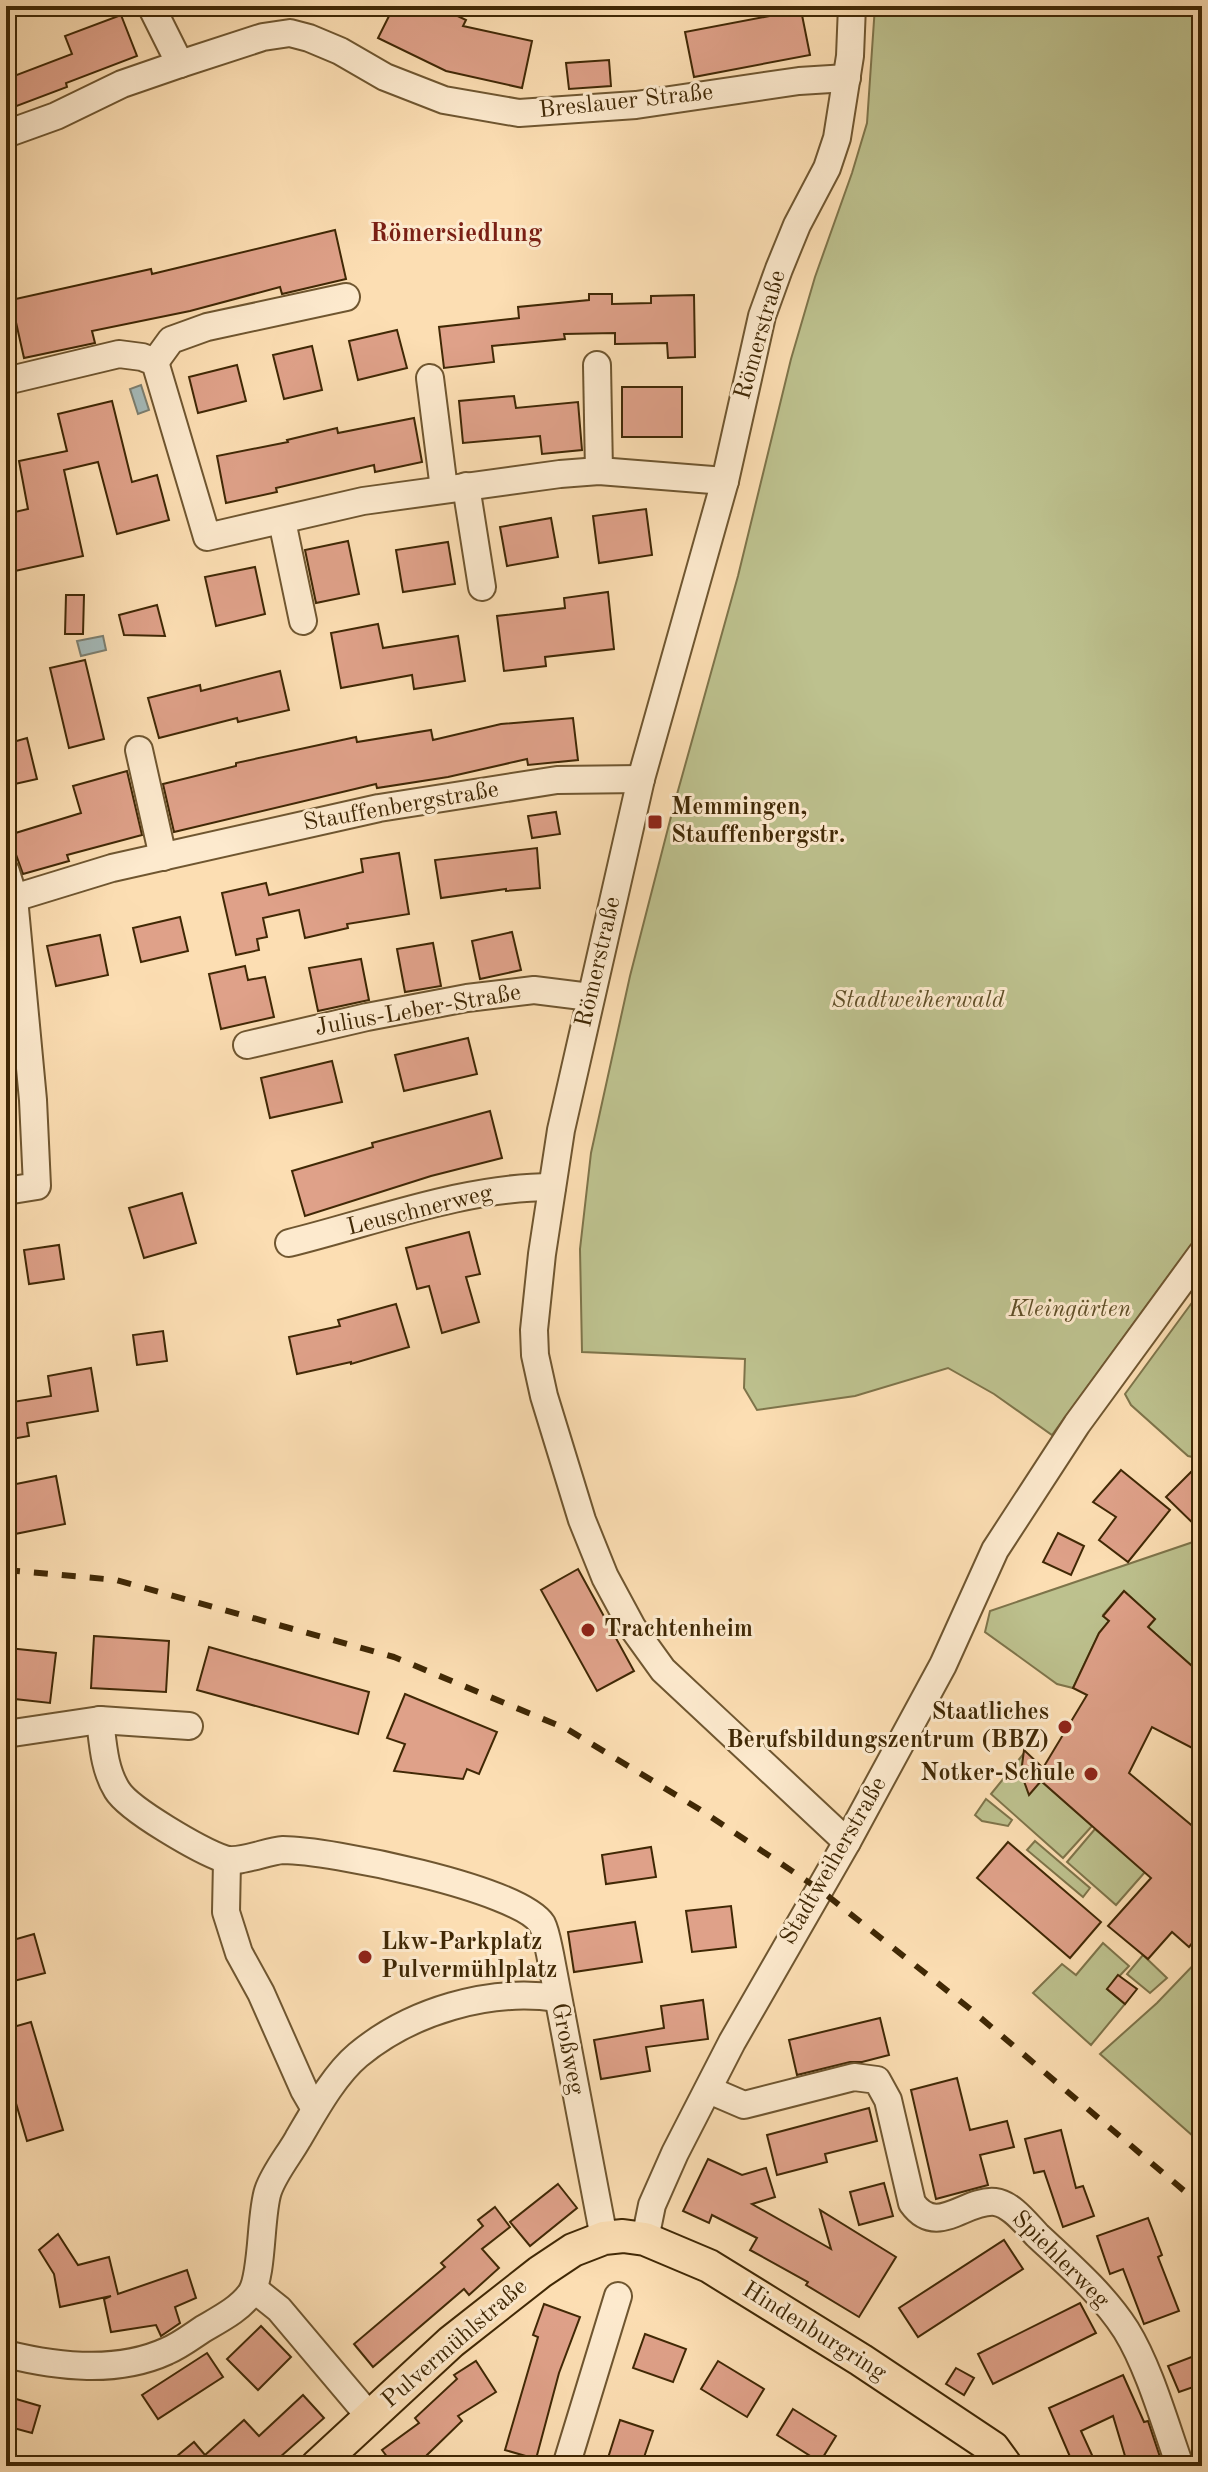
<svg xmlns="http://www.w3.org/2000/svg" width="1208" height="2472" viewBox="0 0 1208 2472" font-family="'Old Standard TT',serif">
  <rect width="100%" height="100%" fill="#fcdeb3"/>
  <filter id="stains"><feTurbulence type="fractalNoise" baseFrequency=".0025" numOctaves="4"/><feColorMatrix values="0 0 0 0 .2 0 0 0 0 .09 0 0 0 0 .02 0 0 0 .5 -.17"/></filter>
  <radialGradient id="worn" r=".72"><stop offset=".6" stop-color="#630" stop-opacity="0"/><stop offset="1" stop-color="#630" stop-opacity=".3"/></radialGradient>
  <g fill="#bdc18e" stroke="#7e744a" stroke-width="2">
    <path d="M875,6H1202V1230L1052,1435L994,1394L948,1368L855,1396L757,1410L744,1388L745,1359L582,1352L580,1249L591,1153L630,976L674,805L738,576L791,359L815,277L852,173L867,123Z"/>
    <path d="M1202,1289V1459L1188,1456L1131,1405L1125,1394Z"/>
    <path d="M1202,1539V1656L1192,1666L1148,1627L1155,1619L1124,1591L1103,1615L1109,1621L1099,1633L1073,1688L1057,1684L985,1632L990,1611Z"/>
    <path d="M1025,1752L1021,1773L1030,1792L1041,1781L1092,1826L1063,1858L991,1794Z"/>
    <path d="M986,1799L1012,1820L1008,1826L982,1821L975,1815Z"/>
    <path d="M1095,1829L1145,1872L1116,1905L1067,1862Z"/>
    <path d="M1035,1841L1090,1888L1083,1897L1027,1850Z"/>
    <path d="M1103,1943L1129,1966L1107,1989L1125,2004L1091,2045L1033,1993L1062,1964L1076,1975Z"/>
    <path d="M1143,1955L1167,1978L1150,1993L1127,1974Z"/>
    <path d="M1202,1956V2144L1100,2054L1157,2003Z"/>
  </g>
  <g fill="#a4b9b8" stroke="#7c7f70" stroke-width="2">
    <path d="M141,385L149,410L138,414L130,389Z"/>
    <path d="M103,636L106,650L81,656L77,641Z"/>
  </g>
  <g fill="#dfa189" stroke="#402805" stroke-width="2">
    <path d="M394,6H437L466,20L463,26L532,41L522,88L446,71L378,38Z"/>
    <path d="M801,10L810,55L694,77L685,32Z"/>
    <path d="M121,15L137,56L66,83L67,87L14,107L6,79L72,54L65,36Z"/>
    <path d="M609,60L611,86L569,89L566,63Z"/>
    <path d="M335,230L346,279L282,294L280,287L190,311L92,331L95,343L24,358L11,300L151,269L152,274Z"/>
    <path d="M589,294H612V304L651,303V296L694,295L695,357L668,358L667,343L615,344V333L564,334L565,339L492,346L494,362L444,368L439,327L519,318L518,307L589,300Z"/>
    <path d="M397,330L407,368L358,380L349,341Z"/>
    <path d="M312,346L322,390L284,399L273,355Z"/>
    <path d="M237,365L246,401L198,413L189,377Z"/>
    <rect x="622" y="387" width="60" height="50"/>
    <path d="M514,396L516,408L578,402L582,450L542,454L540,436L463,443L459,401Z"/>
    <path d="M112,401L132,482L157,475L169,520L117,534L98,462L64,470L83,556L6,573V514L28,509L19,461L67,451L58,414Z"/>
    <path d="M414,418L422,462L375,472L374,465L276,488L277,492L226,503L217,456L288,442L287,440L337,428L338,433Z"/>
    <path d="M646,509L652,555L599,563L593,516Z"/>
    <path d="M551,518L558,557L507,566L500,527Z"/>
    <path d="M348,541L359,594L316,603L305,550Z"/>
    <path d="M448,542L455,584L403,592L396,550Z"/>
    <path d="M255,567L265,614L216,626L205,577Z"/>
    <path d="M608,592L614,649L545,657L546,666L504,671L497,616L565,608L564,598Z"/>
    <path d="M66,595H84L83,634H65Z"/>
    <path d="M157,605L165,636L124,635L119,615Z"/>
    <path d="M378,624L383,648L458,636L465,681L414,689L412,675L341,688L331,633Z"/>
    <path d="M85,660L104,739L69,748L50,668Z"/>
    <path d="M280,671L289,710L238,722L237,718L159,738L148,698L200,685L201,691Z"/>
    <path d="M573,718L578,760L528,765L527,759L448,777L377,788L376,784L174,832L163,784L236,766V763L356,737L357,742L431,730L433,740L501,724Z"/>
    <path d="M27,738L37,779L6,786V744Z"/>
    <path d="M127,771L142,835L67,855L69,861L23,874L9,835L81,813L73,786Z"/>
    <path d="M556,812L560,834L532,838L528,816Z"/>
    <path d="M537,848L540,888L506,891V889L441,898L435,860Z"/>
    <path d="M399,853L409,914L347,924L348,928L305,938L299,910L263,918L267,937L257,939L259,950L236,955L222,893L266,883L269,895L363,872L361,859Z"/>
    <path d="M180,917L188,951L141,962L133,928Z"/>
    <path d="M512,932L521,970L480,979L472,941Z"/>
    <path d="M100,935L108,975L56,986L47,946Z"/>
    <path d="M433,943L441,986L405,992L397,949Z"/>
    <path d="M361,959L369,1000L318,1011L309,968Z"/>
    <path d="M245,966L248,980L265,977L274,1017L221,1029L209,974Z"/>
    <path d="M468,1038L477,1074L404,1091L395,1055Z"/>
    <path d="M332,1061L342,1102L270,1118L261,1078Z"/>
    <path d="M490,1111L502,1158L431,1176L305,1216L292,1171L373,1147L372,1143Z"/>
    <path d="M182,1193L196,1243L144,1258L129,1208Z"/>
    <path d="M469,1232L480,1274L466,1277L479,1322L442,1333L429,1286L417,1289L406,1248Z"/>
    <path d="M59,1245L64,1279L29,1284L24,1250Z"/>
    <path d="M396,1304L409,1347L351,1364V1362L297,1374L289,1337L340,1326L338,1320Z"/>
    <path d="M163,1331L167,1361L137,1365L133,1335Z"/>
    <path d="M91,1368L98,1411L27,1423L29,1436L6,1440V1403L51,1396L48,1376Z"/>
    <path d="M1202,1461V1532L1166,1497Z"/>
    <path d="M1121,1470L1170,1510L1128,1562L1099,1540L1116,1517L1093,1502Z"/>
    <path d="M56,1476L65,1524L15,1534L6,1486Z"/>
    <path d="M1058,1533L1084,1546L1071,1575L1043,1562Z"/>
    <path d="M578,1569L634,1671L597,1691L541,1590Z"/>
    <path d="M1124,1591L1155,1619L1148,1627L1192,1666L1202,1654V1753L1152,1727L1129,1773L1202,1834V1931L1189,1947L1172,1932L1148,1959L1108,1926L1151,1878L1041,1781L1029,1795L1021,1773L1024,1750L1043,1768L1087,1695L1073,1688L1099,1633L1109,1621L1103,1616Z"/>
    <path d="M94,1636L169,1641L166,1692L91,1688Z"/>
    <path d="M209,1647L369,1692L358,1734L197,1690Z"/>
    <path d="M8,1648L56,1653L50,1703L6,1698Z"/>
    <path d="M405,1694L497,1732L479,1774L467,1769L463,1779L394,1771L405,1744L387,1738Z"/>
    <path d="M1008,1842L1101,1922L1070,1958L977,1878Z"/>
    <path d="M651,1847L656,1877L606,1884L602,1855Z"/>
    <path d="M731,1906L736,1947L692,1952L686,1911Z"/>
    <path d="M635,1922L642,1962L574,1972L568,1932Z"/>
    <path d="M34,1934L45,1973L6,1983V1942Z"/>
    <path d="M1118,1975L1137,1989L1125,2004L1107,1989Z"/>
    <path d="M703,2000L708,2039L646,2047L650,2071L601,2079L594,2040L664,2028L661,2006Z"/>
    <path d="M880,2018L889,2055L862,2062H850L797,2075L789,2040Z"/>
    <path d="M31,2022L63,2130L27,2141L6,2069V2029Z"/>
    <path d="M957,2078L970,2130L1007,2121L1014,2147L980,2155L988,2185L936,2199L911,2090Z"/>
    <path d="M869,2108L877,2141L825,2154L827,2162L777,2175L767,2135Z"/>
    <path d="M1061,2130L1076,2188L1083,2186L1094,2216L1063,2227L1044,2171L1034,2173L1025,2139Z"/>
    <path d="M708,2159L742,2175L766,2168L775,2197L752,2204L831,2249L820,2210L896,2257L859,2317L806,2285L808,2282L750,2250L757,2238L712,2215L709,2223L683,2211Z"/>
    <path d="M884,2183L893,2216L859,2225L850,2192Z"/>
    <path d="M558,2184L577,2208L530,2246L510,2222Z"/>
    <path d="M495,2207L510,2227L482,2249L499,2268L469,2295L464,2289L373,2367L354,2344L445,2267L441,2263L483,2226L478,2220Z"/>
    <path d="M1148,2218L1162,2255L1158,2257L1179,2311L1144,2324L1123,2269L1110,2274L1097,2236Z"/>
    <path d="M58,2234L78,2265L109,2257L118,2294L187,2270L196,2298L175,2307L180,2323L161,2336L156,2325L111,2332L104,2299L111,2296L60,2307L54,2274L39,2250Z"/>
    <path d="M1004,2240L1023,2269L918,2337L899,2308Z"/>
    <path d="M1080,2303L1096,2333L993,2384L978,2354Z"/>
    <path d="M544,2304L580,2317L559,2373L536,2459L505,2450L538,2337L533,2335Z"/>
    <path d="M261,2326L291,2357L258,2390L227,2359Z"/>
    <path d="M645,2334L686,2349L673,2382L633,2368Z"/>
    <path d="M207,2353L223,2377L158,2419L142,2395Z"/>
    <path d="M1202,2353V2384L1179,2392L1168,2366Z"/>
    <path d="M476,2361L496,2392L458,2416L462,2421L427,2455L430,2460L421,2466H394L382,2450L419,2423L415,2418L457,2379L454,2375Z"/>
    <path d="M718,2361L764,2389L747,2417L701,2389Z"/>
    <path d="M956,2368L974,2378L964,2395L946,2384Z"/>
    <path d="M1123,2375L1144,2422L1148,2421L1163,2466H1128L1113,2416L1081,2431L1097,2466H1074L1049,2408Z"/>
    <path d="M303,2395L324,2418L270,2466H165L194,2442L205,2455L244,2420L259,2436Z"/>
    <path d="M6,2396L40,2406L32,2433L6,2426Z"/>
    <path d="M793,2409L836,2436L820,2462L777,2435Z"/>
    <path d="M620,2420L653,2431L641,2466H630L608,2458Z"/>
  </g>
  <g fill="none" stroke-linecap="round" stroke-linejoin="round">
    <defs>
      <g id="minor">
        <path d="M151,6L180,64"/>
        <path d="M6,134L56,116L122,84L180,64L263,37L290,33L309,38L340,51L385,77L444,100L519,113L636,105L799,81L847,78"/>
        <path d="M155,362L171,340L207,327L346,297"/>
        <path d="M597,365L599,471"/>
        <path d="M430,378L444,489"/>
        <path d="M6,381L119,354L142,357L155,362L207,537L363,501L560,474L599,471L725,481"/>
        <path d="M466,486L482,587"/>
        <path d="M282,521L303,621"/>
        <path d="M139,750L163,857"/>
        <path d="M6,872L14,898"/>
        <path d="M247,1045L367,1017L467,998L534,990L590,997"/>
        <path d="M6,1191L37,1186L33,1100L14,898L112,868L379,808L557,780L641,779"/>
        <path d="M289,1243C374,1222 464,1187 552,1187"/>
        <path d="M100,1720C103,1744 104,1769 117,1790C129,1810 201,1851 224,1859C238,1864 267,1851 283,1850C328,1850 519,1888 542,1924C546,1932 548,1945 550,1954L604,2238"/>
        <path d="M6,1734L100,1720L189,1726"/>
        <path d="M847,1842L663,1670L632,1627L605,1577L582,1520L544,1396L535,1355L534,1330L542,1254L561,1130L641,779L725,481L762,316L779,269L797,225L827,168L837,138L850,56L852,6"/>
        <path d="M227,1861L226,1912L239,1953L261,1993L304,2090L315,2109"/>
        <path d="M709,2090L744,2105L854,2077L877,2080L888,2100L912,2203C937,2238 965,2199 995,2202C1012,2204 1027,2225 1038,2236C1068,2264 1103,2294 1126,2330C1149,2367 1165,2424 1180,2466"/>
        <path d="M645,2239L652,2205L675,2153L732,2042L847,1842L943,1665L995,1550L1077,1424L1202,1253"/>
        <path d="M254,2289L279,2309L371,2418"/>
        <path d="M6,2354C58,2367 117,2374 167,2351C179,2346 191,2337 203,2329C220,2319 240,2309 251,2293C263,2275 260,2215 268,2191C274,2173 289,2155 298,2139C314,2112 334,2075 358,2055C411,2011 489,1988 557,1998"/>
        <path d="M566,2466L618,2296"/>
      </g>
      <path id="major" d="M317,2466L451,2342L540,2272L573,2250L604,2238L623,2236L645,2239L709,2266L861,2360L993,2448L1006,2466"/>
    </defs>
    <use href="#minor" stroke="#6f5630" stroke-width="30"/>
    <use href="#major" stroke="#402805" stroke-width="36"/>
    <use href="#minor" stroke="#fdeace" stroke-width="26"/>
    <use href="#major" stroke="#fcdeb3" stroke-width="32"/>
    <path stroke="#402805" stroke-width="6" stroke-dasharray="14 14" stroke-linecap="butt" d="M6,1570L116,1580L394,1657L567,1729L699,1809L819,1889L969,2008L1202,2206"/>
  </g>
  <g fill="#8f2418" stroke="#fdeace" stroke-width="3">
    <rect x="647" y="814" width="16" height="16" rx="4"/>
    <circle cx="588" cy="1630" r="8"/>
    <circle cx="1065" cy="1727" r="8"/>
    <circle cx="1091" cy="1774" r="8"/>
    <circle cx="365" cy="1957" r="8"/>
  </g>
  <g text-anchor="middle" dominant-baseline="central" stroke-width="6" stroke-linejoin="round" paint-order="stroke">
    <g font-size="24" fill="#402805" stroke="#fdeace">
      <text transform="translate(626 102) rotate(-6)">Breslauer Straße</text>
      <text transform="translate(761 335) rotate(-74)">Römerstraße</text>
      <text transform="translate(401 807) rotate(-10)">Stauffenbergstraße</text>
      <text transform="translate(599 962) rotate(-77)">Römerstraße</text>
      <text transform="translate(418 1011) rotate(-10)">Julius-Leber-Straße</text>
      <text transform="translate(420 1211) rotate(-14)">Leuschnerweg</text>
      <text transform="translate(834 1861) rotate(-60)">Stadtweiherstraße</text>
      <text transform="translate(567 2049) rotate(79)">Großweg</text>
      <text transform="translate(1060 2260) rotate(45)">Spiehlerweg</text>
      <text transform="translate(814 2332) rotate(32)">Hindenburgring</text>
      <text transform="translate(455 2344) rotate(-41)">Pulvermühlstraße</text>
    </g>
    <g font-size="24" font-weight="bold" fill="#402805" stroke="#fdeace" text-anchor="start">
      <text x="671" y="808">Memmingen,<tspan x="671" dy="28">Stauffenbergstr.</tspan></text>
      <text x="604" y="1630">Trachtenheim</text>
      <text x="1049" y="1713" text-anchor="end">Staatliches<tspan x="1049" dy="28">Berufsbildungszentrum (BBZ)</tspan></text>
      <text x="1075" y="1774" text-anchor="end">Notker-Schule</text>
      <text x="381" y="1943">Lkw-Parkplatz<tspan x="381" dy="28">Pulvermühlplatz</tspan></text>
    </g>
    <g font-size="24" font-style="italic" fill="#5f4e27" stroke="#fdeace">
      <text x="918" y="1001">Stadtweiherwald</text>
      <text x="1070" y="1310">Kleingärten</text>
    </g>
    <g font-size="26" font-weight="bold" fill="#7a1f14" stroke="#fdeace">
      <text x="456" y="234">Römersiedlung</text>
    </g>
  </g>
  <rect width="1208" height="2472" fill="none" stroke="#fcdeb3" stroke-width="32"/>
  <rect x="8" y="8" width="1192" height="2456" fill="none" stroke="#402805" stroke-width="4"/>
  <rect x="16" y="16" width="1176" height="2440" fill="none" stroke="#402805" stroke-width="2"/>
  <rect width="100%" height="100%" filter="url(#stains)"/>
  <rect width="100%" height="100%" fill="url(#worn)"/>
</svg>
